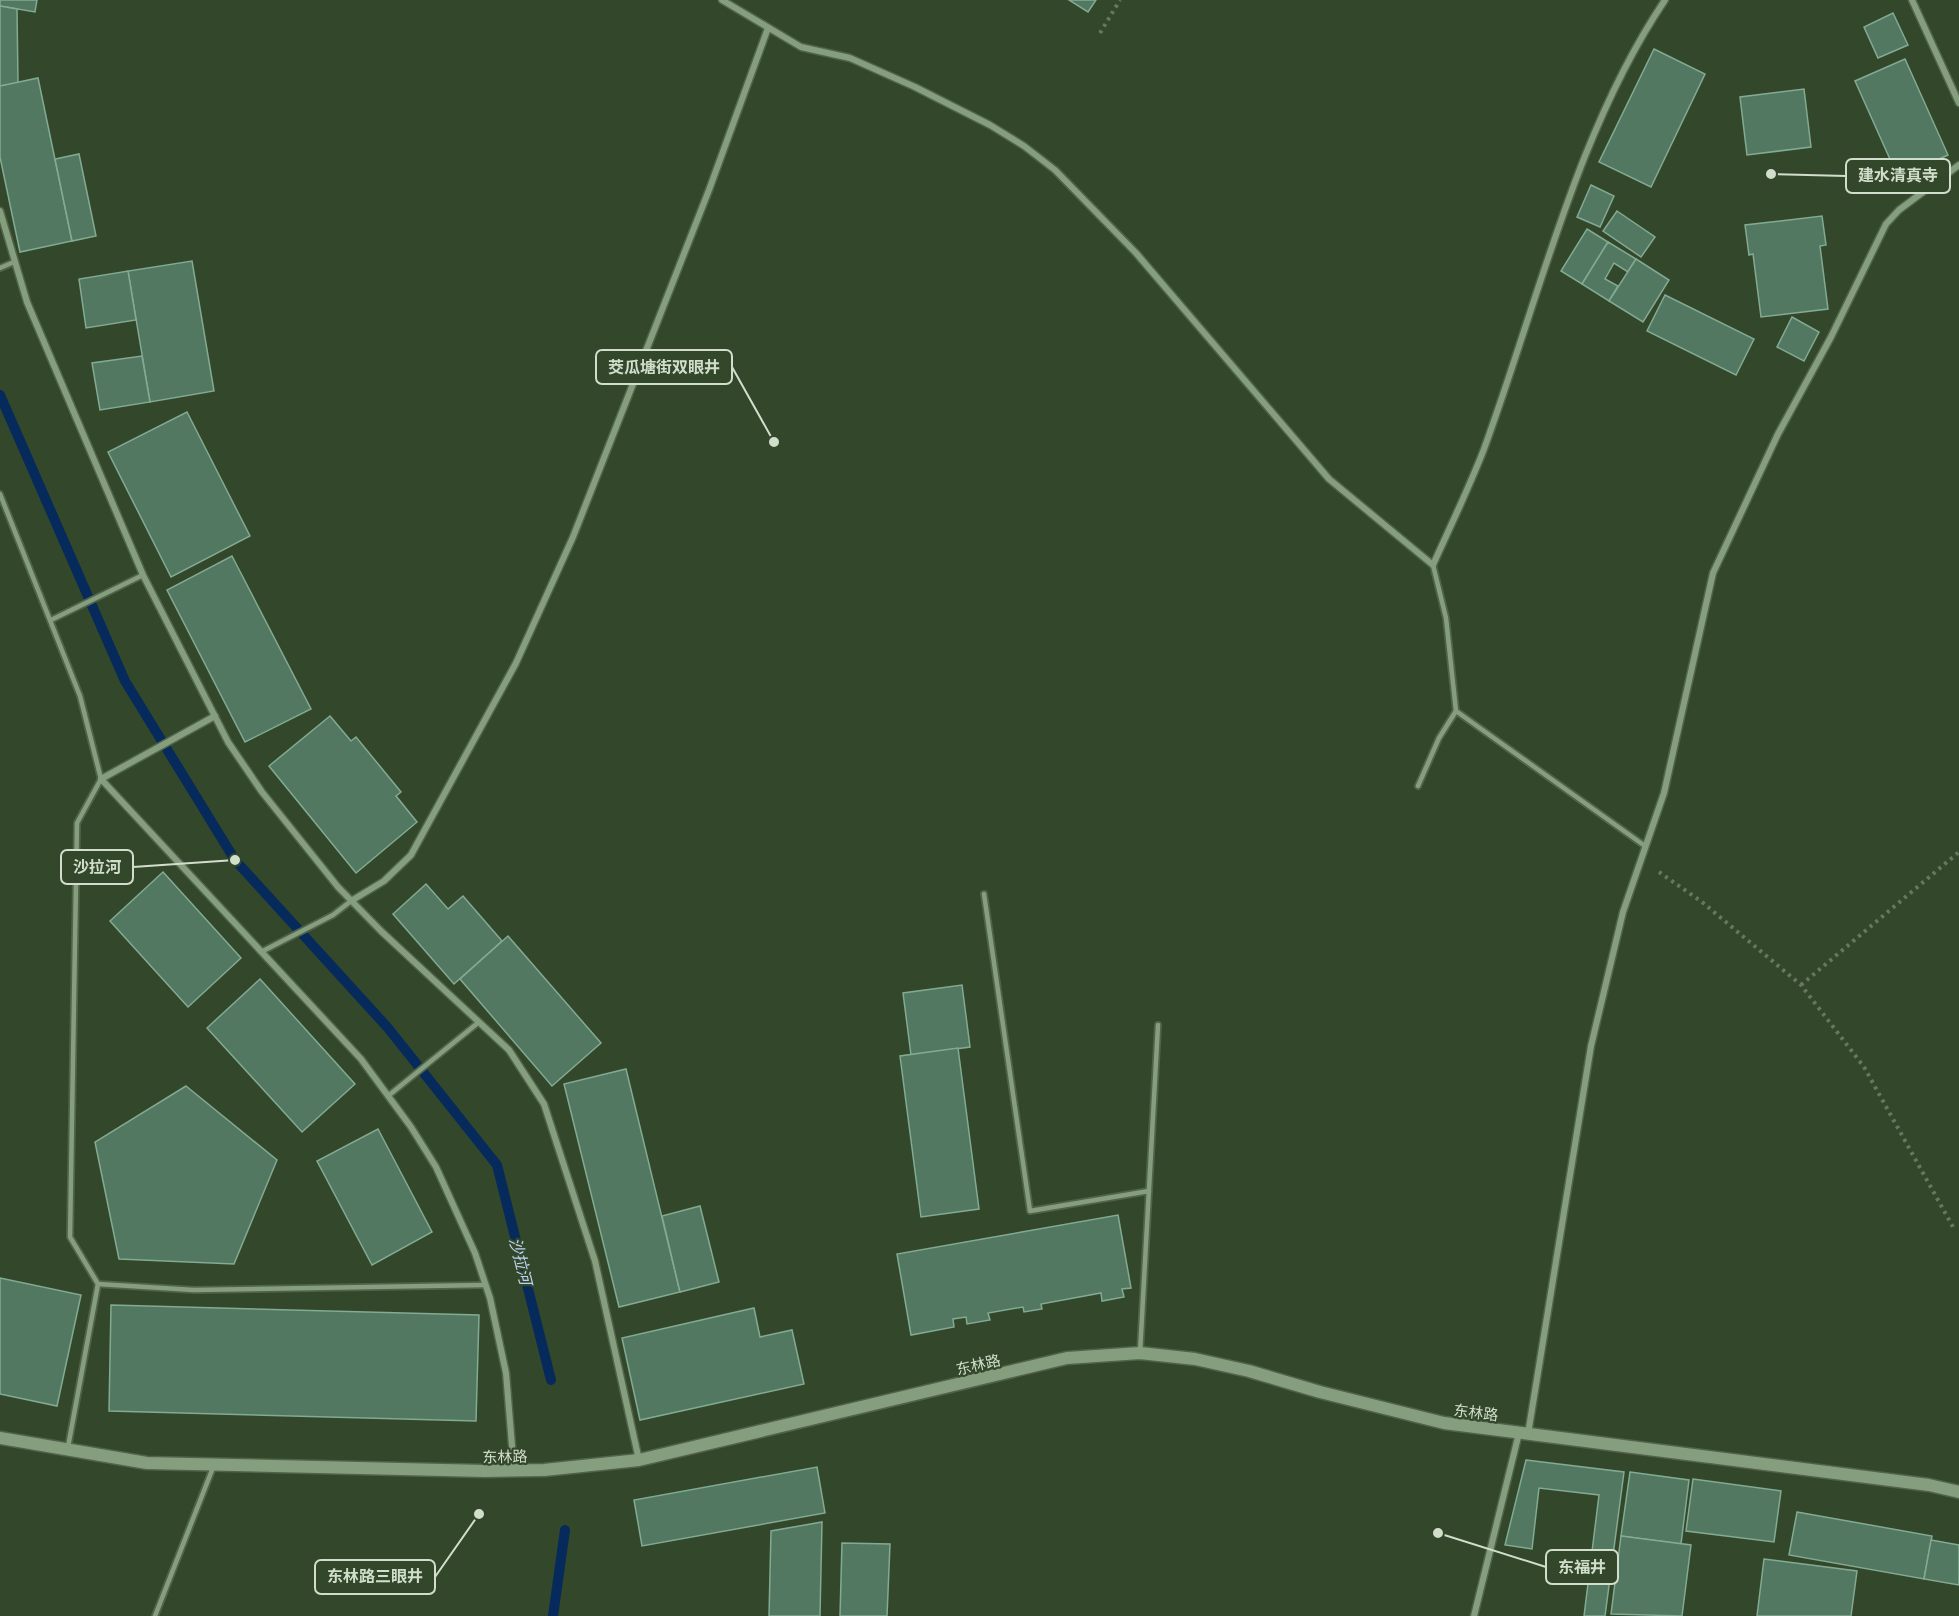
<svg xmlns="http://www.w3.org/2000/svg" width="1959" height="1616" viewBox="0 0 1959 1616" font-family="'Golos Text','Noto Sans SC',sans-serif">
  <rect width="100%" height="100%" fill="#33482b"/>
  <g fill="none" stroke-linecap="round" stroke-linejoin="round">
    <g stroke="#062a5b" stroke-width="10">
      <path d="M0,395L125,681L235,860L388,1028L497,1165L551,1380"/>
      <path d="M553,1616L565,1530"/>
    </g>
  </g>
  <g fill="#527861" stroke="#83aa92" stroke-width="1.5">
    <path d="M0,0H37L35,12L0,6Z"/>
    <path d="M1069,0H1096L1088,12Z"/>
    <path d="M0,6L17,9L18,83L0,86Z"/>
    <path d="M1893,13L1908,45L1878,58L1864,27Z"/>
    <path d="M1654,49L1705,74L1651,187L1599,162Z"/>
    <path d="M1905,59L1948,155L1898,177L1855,81Z"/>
    <path d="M38,78L72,241L20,252L0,157V86Z"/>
    <path d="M1804,89L1811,147L1747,155L1740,97Z"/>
    <path d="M79,154L96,236L72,241L55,159Z"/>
    <path d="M1591,185L1614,196L1600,227L1577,217Z"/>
    <path d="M1617,211L1655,237L1641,257L1603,231Z"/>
    <path d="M1822,216L1826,245L1820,246L1828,309L1761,317L1753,254L1749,255L1745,225Z"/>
    <path d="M1587,229L1608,242L1582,284L1561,271Z"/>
    <path d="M1608,242L1636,259L1628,272L1614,263L1605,279L1618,286L1609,301L1582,284Z"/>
    <path d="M1636,259L1669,280L1643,322L1609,301Z"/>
    <path d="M192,261L214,391L150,402L128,271Z"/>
    <path d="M128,271L136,320L86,328L79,279Z"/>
    <path d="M1665,295L1754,339L1736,375L1647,331Z"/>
    <path d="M1792,317L1819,332L1804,361L1777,347Z"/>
    <path d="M142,356L150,402L100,410L92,363Z"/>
    <path d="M187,412L250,536L171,577L108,452Z"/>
    <path d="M232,556L311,709L245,742L167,590Z"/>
    <path d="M330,716L351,741L356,737L401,792L396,796L417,822L356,873L269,766Z"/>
    <path d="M163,872L241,958L188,1007L110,921Z"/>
    <path d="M426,884L448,909L463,896L502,941L454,984L393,914Z"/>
    <path d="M508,936L601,1043L552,1086L460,979Z"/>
    <path d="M260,979L355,1084L302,1132L207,1028Z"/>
    <path d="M962,985L970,1047L911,1055L903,993Z"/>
    <path d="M958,1048L979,1209L921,1217L900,1056Z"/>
    <path d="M626,1069L680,1292L619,1307L564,1084Z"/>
    <path d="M186,1086L277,1160L234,1264L119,1259L95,1142Z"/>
    <path d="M378,1129L432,1232L372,1265L317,1161Z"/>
    <path d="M700,1206L719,1282L680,1292L662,1216Z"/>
    <path d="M1118,1215L1131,1288L1122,1289L1124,1297L1102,1301L1101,1293L1041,1304L1042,1309L1024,1312L1023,1307L988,1313L990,1320L967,1324L966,1317L953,1319L954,1327L911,1335L897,1254Z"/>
    <path d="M0,1278L81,1295L57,1406L0,1394Z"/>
    <path d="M111,1305L479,1315L476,1421L109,1411Z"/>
    <path d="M754,1308L760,1337L792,1330L804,1384L640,1420L622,1338Z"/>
    <path d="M1526,1460L1624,1472L1605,1616H1584L1599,1495L1539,1488L1532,1549L1505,1545Z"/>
    <path d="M817,1467L825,1513L642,1546L634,1500Z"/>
    <path d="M1630,1472L1689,1480L1681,1544L1621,1536Z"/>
    <path d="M1693,1479L1781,1491L1774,1542L1686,1531Z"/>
    <path d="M1797,1512L1932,1536L1924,1579L1789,1555Z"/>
    <path d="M822,1522L820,1616H769L771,1531Z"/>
    <path d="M1621,1536L1691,1545L1682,1616L1611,1614Z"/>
    <path d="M1931,1540L1959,1545V1585L1924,1579Z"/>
    <path d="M842,1543L890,1544L887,1616H840Z"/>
    <path d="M1764,1559L1857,1571L1851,1616H1757Z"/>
  </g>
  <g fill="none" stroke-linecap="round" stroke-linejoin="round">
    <defs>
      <g id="lane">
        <path d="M0,268L14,262"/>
        <path d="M0,494L80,696L101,779L77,823L70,1237L98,1284L68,1447"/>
        <path d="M51,620L143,575"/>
        <path d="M1456,711L1645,846"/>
        <path d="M1418,786L1439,738L1456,711L1446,618L1433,565"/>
        <path d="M984,894L1030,1211L1149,1191"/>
        <path d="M261,952L333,915L351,901"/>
        <path d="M388,1096L479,1022"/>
        <path d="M98,1284L194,1290L485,1285"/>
        <path d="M1140,1353L1158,1025"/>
        <path d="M155,1616L214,1465"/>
      </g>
      <g id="street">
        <path d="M722,0L801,47L850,58L915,87L990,125L1024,146L1055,170L1136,253L1329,479L1433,565C1450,527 1469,488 1484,449C1538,302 1577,130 1665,0"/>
        <path d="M1912,0L1959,103"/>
        <path d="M0,211L27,302L143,575L228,742L262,792L338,887L381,931L509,1050L544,1104L595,1261L639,1460"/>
        <path d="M215,716L101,779L361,1059L411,1127L436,1167L475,1253L490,1298L506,1373L514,1470"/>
        <path d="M351,901L384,881L411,855L516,663L573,537L709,190L768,28"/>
        <path d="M1528,1434L1591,1046L1623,912L1664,793L1713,573L1778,434L1831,337L1886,224L1899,210L1959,165"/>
        <path d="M1474,1616L1519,1433"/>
      </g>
      <path id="secondary" d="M0,1438L147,1463L485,1471L544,1470L639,1460L1067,1358L1140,1353L1195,1359L1249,1371L1320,1392L1444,1423L1929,1485L1959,1492"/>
    </defs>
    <use href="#lane" stroke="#51634a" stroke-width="8"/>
    <use href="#street" stroke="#51634a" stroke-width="9"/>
    <use href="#secondary" stroke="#51634a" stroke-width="15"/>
    <g stroke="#66795f" stroke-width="4" stroke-dasharray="3 4.5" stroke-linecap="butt">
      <path d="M1100,33L1120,0"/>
      <path d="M1659,872L1702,902L1801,985L1864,1067L1953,1227"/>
      <path d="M1801,985L1959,852"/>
    </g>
    <use href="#lane" stroke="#859e7d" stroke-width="4.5"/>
    <use href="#street" stroke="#859e7d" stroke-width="6"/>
    <use href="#secondary" stroke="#859e7d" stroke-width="12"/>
  </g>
  <g text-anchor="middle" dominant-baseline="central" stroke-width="4.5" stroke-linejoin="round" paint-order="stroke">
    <g font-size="15" fill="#d1decc" stroke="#33482b">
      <text transform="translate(978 1364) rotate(-13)">东林路</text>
      <text transform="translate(1476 1412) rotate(7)">东林路</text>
      <text transform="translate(505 1456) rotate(-1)">东林路</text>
    </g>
    <g font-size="16" font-style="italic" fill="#bdd2f2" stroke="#33482b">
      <text transform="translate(521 1261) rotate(76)">沙拉河</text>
    </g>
  </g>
  <path fill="none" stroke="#d1decc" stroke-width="2" d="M1771 174L1846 176M774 442L732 367M235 860L133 867M1438 1533L1546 1567M479 1514L435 1577"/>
  <g fill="#d1decc" stroke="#33482b" stroke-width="2">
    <circle cx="1771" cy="174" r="6"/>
    <circle cx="774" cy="442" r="6"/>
    <circle cx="235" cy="860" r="6"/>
    <circle cx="1438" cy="1533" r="6"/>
    <circle cx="479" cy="1514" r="6"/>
  </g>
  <g fill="#33482b" stroke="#d1decc" stroke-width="2">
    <rect x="1846" y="159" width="104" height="34" rx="6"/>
    <rect x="596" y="350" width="136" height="34" rx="6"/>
    <rect x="61" y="850" width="72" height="34" rx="6"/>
    <rect x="1546" y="1550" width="72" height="34" rx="6"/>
    <rect x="315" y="1560" width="120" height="34" rx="6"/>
  </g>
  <g font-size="16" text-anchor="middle" font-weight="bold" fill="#d1decc">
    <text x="1898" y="181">建水清真寺</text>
    <text x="664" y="373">茭瓜塘街双眼井</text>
    <text x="97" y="873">沙拉河</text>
    <text x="1582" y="1573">东福井</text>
    <text x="375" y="1582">东林路三眼井</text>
  </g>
</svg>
